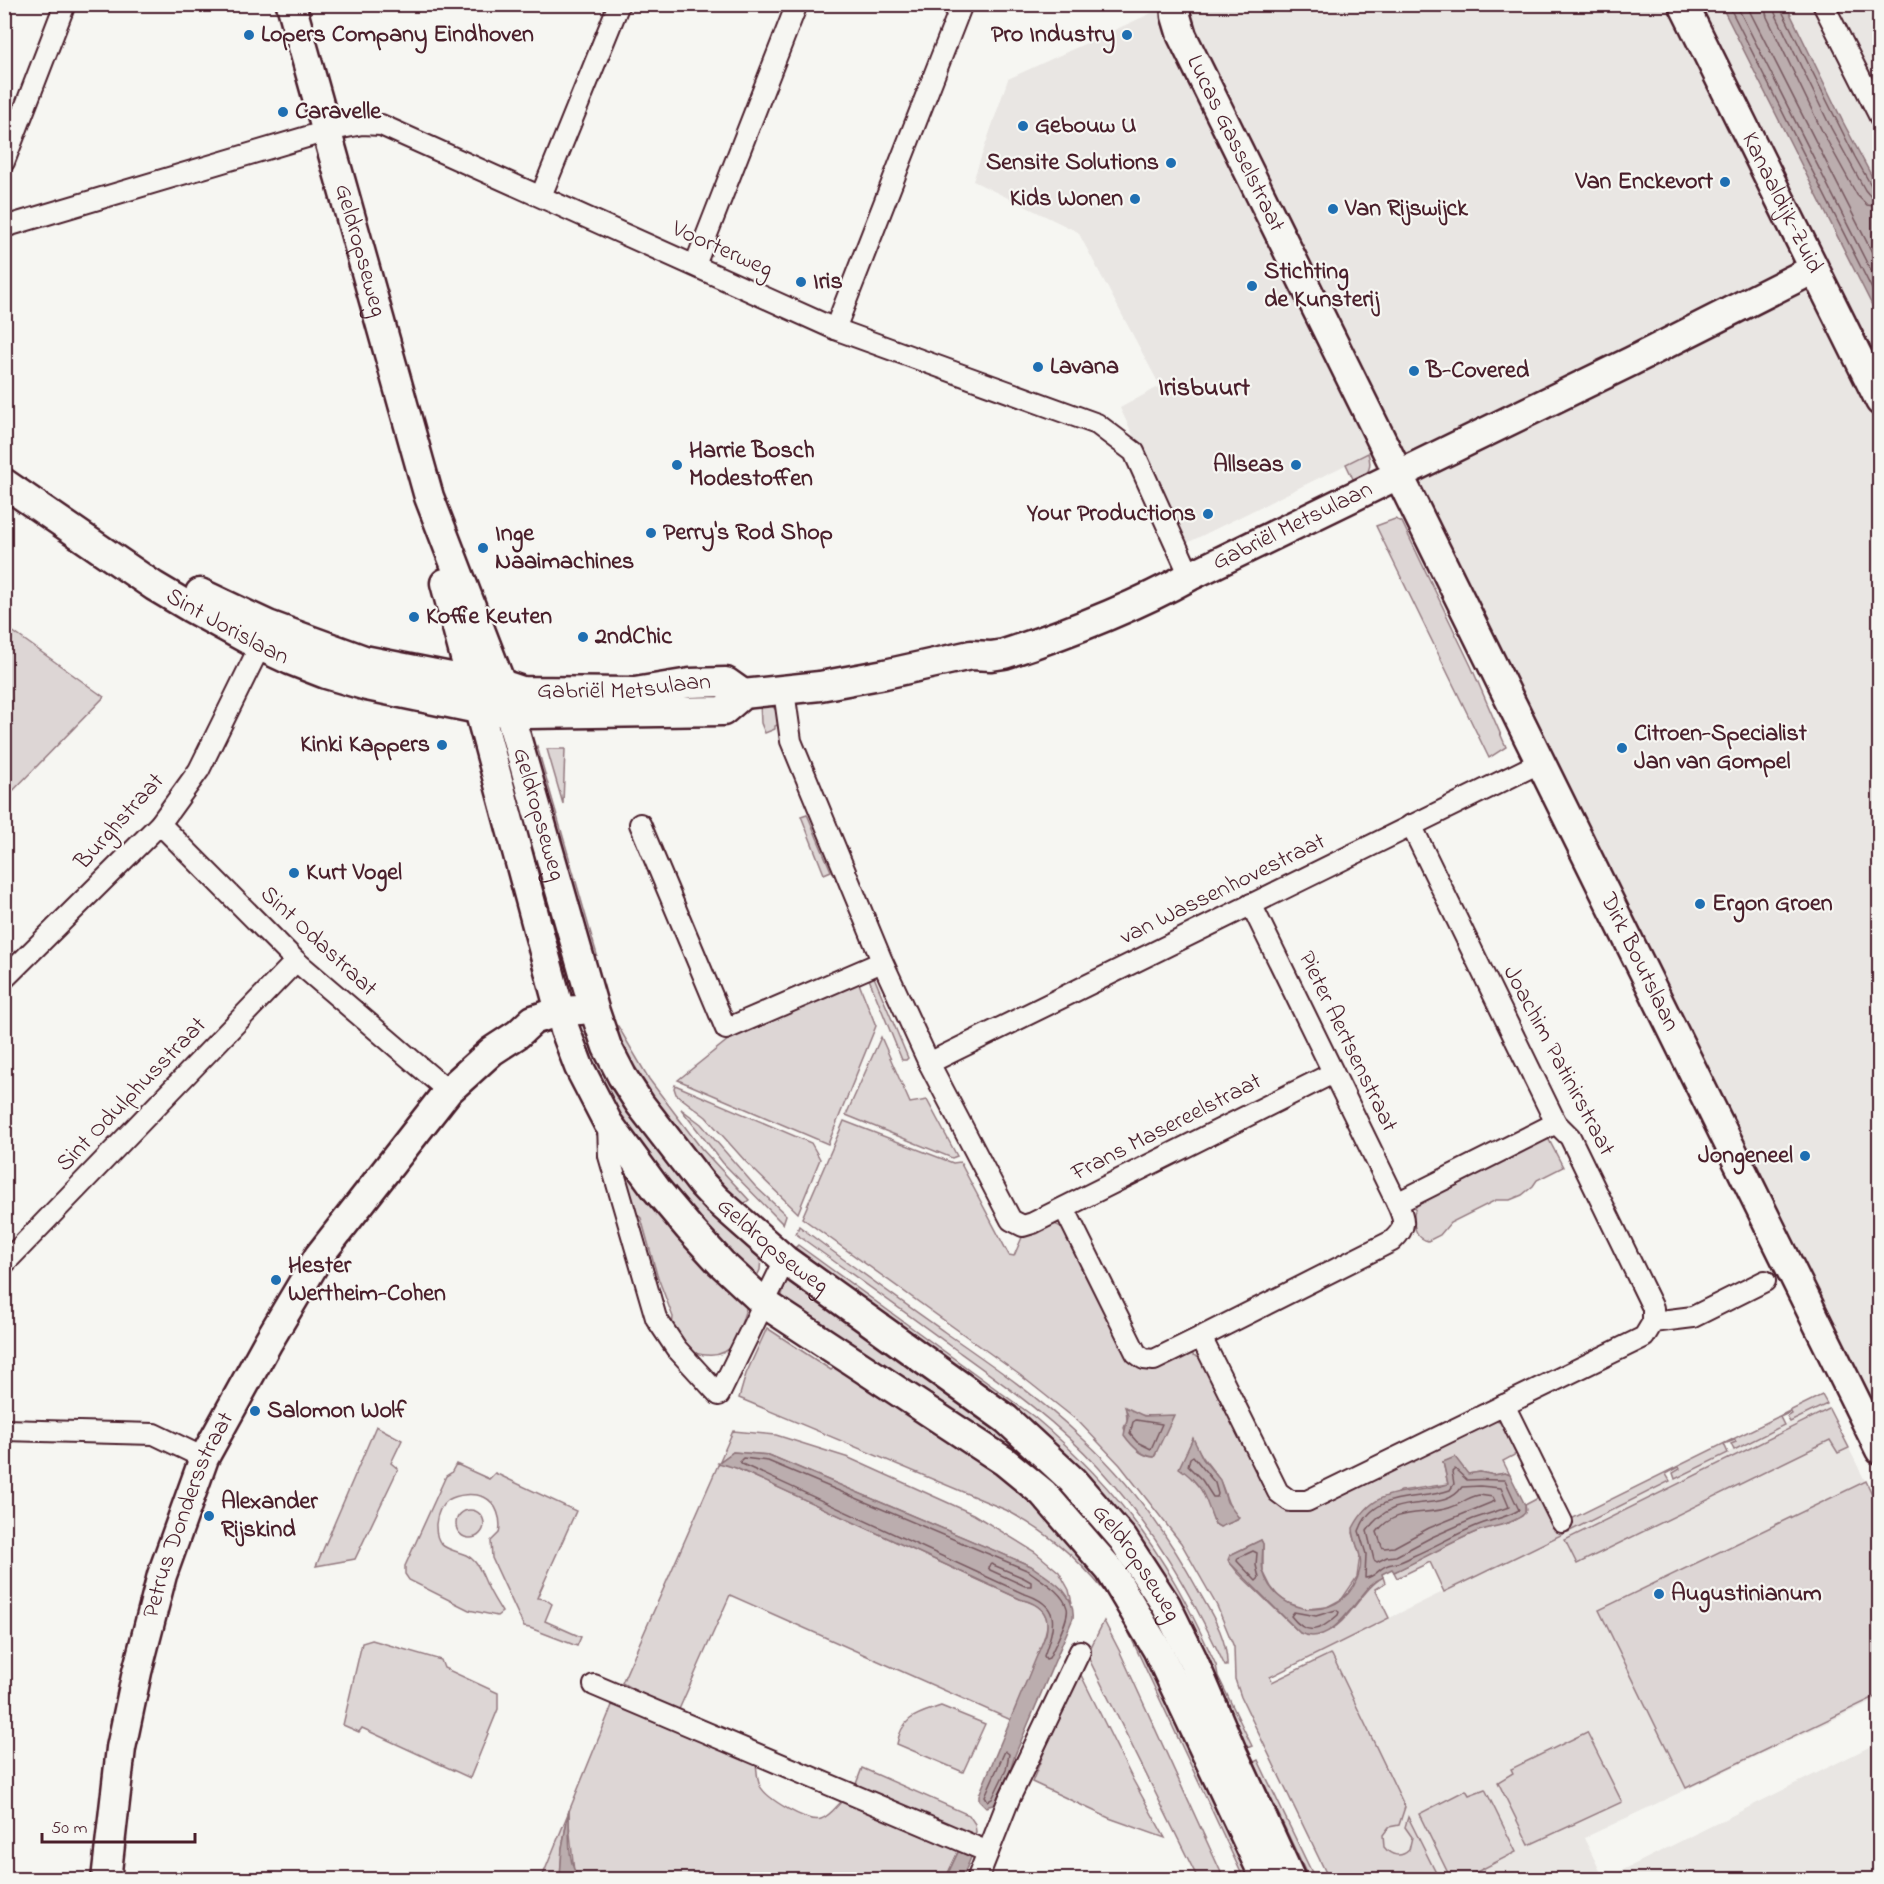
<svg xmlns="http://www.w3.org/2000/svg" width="1884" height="1884" viewBox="0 0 1884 1884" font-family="'Indie Flower',sans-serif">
  <rect width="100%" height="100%" fill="#f6f6f2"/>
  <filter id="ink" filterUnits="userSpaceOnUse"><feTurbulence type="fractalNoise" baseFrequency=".0167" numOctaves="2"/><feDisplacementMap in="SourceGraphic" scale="12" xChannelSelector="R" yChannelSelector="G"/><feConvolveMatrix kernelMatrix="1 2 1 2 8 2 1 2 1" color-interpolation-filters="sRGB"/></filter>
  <g filter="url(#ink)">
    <g fill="#e9e6e3">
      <path d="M1169,5H1879V1475L1832,1378L1548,758L1398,439L1185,544L1120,408L1160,386L1078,232L973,181L1008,79Z"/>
      <path d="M1827,1404L1879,1509V1698L1584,1838L1604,1879H1367L1381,1809L1310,1657Z"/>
      <path d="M1879,1742V1879H1605Z"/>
    </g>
    <g fill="#ddd6d5" stroke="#947a80" stroke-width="1.5" fill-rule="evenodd">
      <path d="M1368,453C1373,469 1368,474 1355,483L1346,464Z"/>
      <path d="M1395,519L1402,522L1471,666L1506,747L1489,758L1376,526Z"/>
      <path d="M5,626L104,697L5,799Z"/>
      <path d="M760,702L770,703L778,713L780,724L775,726V729L765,733L761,723Z"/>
      <path d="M537,746L597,955L591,957L534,758L535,748Z"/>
      <path d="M547,749H565L563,804Z"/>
      <path d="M807,814L831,871L824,874L801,816Z"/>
      <path d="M874,977L908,1058L906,1060H902L869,979Z"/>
      <path d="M858,981L876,1026L828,1144L678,1080L738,1032Z"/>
      <path d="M613,1024L618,1026L649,1079L701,1148L749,1200L742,1205C714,1175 689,1145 664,1112C641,1082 624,1061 613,1024Z"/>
      <path d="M592,1032L761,1257L760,1270L756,1278C696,1222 642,1154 599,1085C590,1071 584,1054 577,1039Z"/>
      <path d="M881,1037L910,1103L927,1100L957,1156L952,1158L846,1115Z"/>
      <path d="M675,1085L811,1143L820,1159L798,1213L746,1162L706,1117L676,1094L674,1088Z"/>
      <path d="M681,1109L701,1124L755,1186L786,1215L783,1224L723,1163Z"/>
      <path d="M844,1121L953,1163L960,1162L1009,1255L1014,1256L1023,1235L1053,1223L1065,1229L1128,1355L1191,1354L1202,1359L1271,1497C1280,1509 1292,1514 1307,1510L1493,1420L1502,1423L1520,1452L1503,1461L1510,1475L1505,1473L1494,1475L1480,1472L1468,1474L1443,1462L1448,1484L1401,1491L1367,1509L1356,1524L1353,1533L1360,1555L1357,1577L1342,1599L1327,1607L1306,1609L1288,1603L1278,1596L1271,1587L1263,1571V1544L1261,1540L1230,1555L1228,1560L1238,1573L1300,1633C1307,1633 1317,1634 1324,1632C1348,1626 1361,1589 1383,1577L1385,1583L1375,1589L1389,1618L1270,1677L1272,1682L1330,1654L1332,1655L1405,1807L1399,1825L1389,1827L1383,1835L1384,1847C1391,1856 1401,1858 1409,1850L1412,1837L1405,1827L1408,1817L1439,1879H1329L1241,1697L1235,1679L1234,1647L1217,1606L1181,1543L1120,1465L1079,1422L1020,1375L802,1218ZM1126,1408L1139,1415L1158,1417L1156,1454L1154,1457C1138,1456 1129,1442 1124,1428L1127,1420ZM1197,1447C1203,1461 1216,1472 1221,1483C1227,1496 1227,1507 1238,1517L1237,1520L1220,1527L1215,1524L1205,1494L1188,1474Z"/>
      <path d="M1546,1138H1548L1563,1167L1537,1180L1533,1186L1522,1195L1510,1200H1496L1450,1223L1440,1235L1428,1241C1411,1237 1410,1211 1421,1199Z"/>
      <path d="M619,1159L748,1303C743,1316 740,1332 733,1344C724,1359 698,1358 687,1347C681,1342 677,1334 672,1328L673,1317L657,1275L641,1218L632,1210Z"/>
      <path d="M799,1226C847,1263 897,1298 946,1333C994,1366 1041,1399 1083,1439C1129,1481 1168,1535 1198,1590C1211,1613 1228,1638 1227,1666H1225C1190,1592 1154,1528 1098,1467C1056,1421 1005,1385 955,1349C902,1310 849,1272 796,1234Z"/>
      <path d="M798,1245L1033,1416C1089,1463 1139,1519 1175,1583C1190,1609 1203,1637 1216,1665L1218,1676L1252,1746L1247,1748L1204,1655L1087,1475L1033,1424L1003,1401L796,1253L794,1249Z"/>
      <path d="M787,1278L968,1405L1030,1454L1099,1529L1168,1634L1166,1638L1118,1565L781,1298Z"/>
      <path d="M767,1328L831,1370L837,1365L1006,1479L1058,1530L1085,1561L1108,1591L1106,1593C1076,1556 1047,1532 1006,1510L739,1398L746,1374Z"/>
      <path d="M1822,1395L1827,1404L1790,1422L1787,1417L1792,1414L1791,1412L1780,1417L1784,1425L1734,1450L1731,1444L1736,1442L1735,1440L1724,1444L1728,1453L1675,1479L1673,1473L1680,1469L1679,1467L1666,1474L1670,1481L1568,1532L1563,1523Z"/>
      <path d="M1829,1409L1849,1448L1838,1453L1830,1440L1577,1564L1565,1540Z"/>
      <path d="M376,1426L402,1440L391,1463L398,1469L355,1559L316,1566Z"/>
      <path d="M733,1431L776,1435L849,1458L973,1514L1035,1552L1059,1572L1069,1590L1072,1603L1063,1590L1031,1566L769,1455L733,1452L719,1462L736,1468L1020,1599C1032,1602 1045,1607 1047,1621C1050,1635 1018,1703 1011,1720L730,1595L677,1714L622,1683Z"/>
      <path d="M456,1464L489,1479L495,1473L576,1511L537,1598L545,1599L552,1604L545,1621L581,1637L577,1646L530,1628L524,1627L492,1558L491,1541L499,1533C502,1520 497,1503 484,1497C473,1493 458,1494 448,1500C440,1506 437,1514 436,1524C435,1558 461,1545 475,1562C480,1568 483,1576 486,1583C490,1593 496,1602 502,1612L497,1616L469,1610L409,1580L405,1574V1566L446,1476L451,1473Z"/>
      <path d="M1866,1481L1879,1509V1695L1686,1788L1599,1610Z"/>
      <path d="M1542,1496L1541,1501L1553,1526L1560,1523L1565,1533L1444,1592L1430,1562L1397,1578L1394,1572C1422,1559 1449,1543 1478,1531C1492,1526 1508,1523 1522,1516L1526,1510L1525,1505Z"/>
      <circle cx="470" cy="1524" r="14"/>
      <path d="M1120,1614L1134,1632L1253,1879H1244Z"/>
      <path d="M1104,1621L1120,1652L1224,1879H1198L1087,1655Z"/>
      <path d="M372,1640L441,1660L444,1668L498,1693V1709L470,1778L362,1728L359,1732L343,1725L362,1643Z"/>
      <path d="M1078,1669L1133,1780L1165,1838L1109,1818L1032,1782Z"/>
      <path d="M613,1703L756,1763C757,1770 757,1780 760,1786C767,1799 807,1823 821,1819C829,1817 836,1807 842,1801L960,1848L945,1879H579L574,1872L568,1814L562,1848L560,1879L541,1880Z"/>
      <path d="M941,1706L985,1724L963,1772L897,1744C902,1716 918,1714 941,1706Z"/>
      <path d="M1587,1732L1622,1802L1529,1845L1498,1782L1513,1773L1511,1769Z"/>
      <path d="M1258,1760L1315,1879H1309L1254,1762Z"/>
      <path d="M862,1768L969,1815L975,1824L976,1832L973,1837L859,1788L856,1784Z"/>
      <path d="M1485,1789L1516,1852L1463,1879H1451L1419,1814L1466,1790L1469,1795Z"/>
    </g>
    <g fill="#bbadae" stroke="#8e747a" stroke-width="1.5">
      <path d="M1721,5H1786L1843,122L1879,190V319Z"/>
      <path d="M1125,1407L1144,1416L1174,1415L1154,1457C1142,1456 1131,1445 1124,1435L1128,1416Z"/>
      <path d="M1193,1438L1203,1459L1220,1480L1227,1502L1239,1518L1237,1520L1220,1527L1215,1524C1204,1497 1205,1486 1179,1468Z"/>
      <path d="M733,1452L769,1455L1031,1566C1049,1578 1076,1593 1073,1618L1015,1755L1004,1790L996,1804L986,1807L979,1800V1795L1046,1634C1051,1612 1039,1604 1020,1599L736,1468L718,1463Z"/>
      <path d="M1455,1457L1468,1474L1480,1472L1494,1475L1505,1473L1510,1475L1525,1505V1513C1513,1525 1491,1526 1476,1532C1448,1544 1422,1559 1394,1572L1392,1569L1382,1574L1383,1577C1379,1580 1374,1581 1371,1585C1354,1602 1331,1648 1300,1633L1229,1562L1230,1555L1261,1540L1263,1544C1263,1553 1261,1563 1263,1571C1278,1622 1349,1622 1360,1569C1363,1553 1353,1542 1353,1528C1377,1482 1409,1497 1448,1484L1443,1462Z"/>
      <path d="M569,1810C570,1832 566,1861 579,1879H560L562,1848Z"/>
      <path d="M960,1848L972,1855L962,1879L945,1880Z"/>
    </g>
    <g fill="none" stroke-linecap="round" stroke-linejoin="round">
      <g stroke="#77585f" stroke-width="1.5">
        <path d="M1728,4L1880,305"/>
        <path d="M1736,4L1880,289"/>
        <path d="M1746,4L1880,268"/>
        <path d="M1764,4L1767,17L1823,133L1857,195L1867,205L1880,207"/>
        <path d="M1773,4L1775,13L1831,128L1865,190L1871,197L1880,198"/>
        <path d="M1781,4V9L1855,157L1872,187L1880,191"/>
        <path d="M1136,1420L1162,1424L1151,1449L1137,1442L1130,1434L1133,1422Z"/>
        <path d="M1193,1456L1215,1483L1218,1494L1217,1497H1213L1202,1480L1188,1466L1190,1458Z"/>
        <path d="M743,1458L768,1461L1029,1571C1041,1580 1063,1592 1067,1608C1070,1618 1054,1647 1049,1658L1046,1659L1044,1656C1055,1624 1062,1605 1022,1593L742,1464L740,1461Z"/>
        <path d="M1455,1469L1467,1480C1480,1479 1492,1480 1505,1480L1519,1510C1506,1518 1490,1520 1476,1526C1454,1535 1434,1547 1413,1556C1406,1560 1400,1563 1392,1564C1380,1565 1376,1578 1365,1578L1366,1554L1359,1531C1374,1489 1418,1502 1450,1490L1454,1484L1452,1472Z"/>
        <path d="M1480,1486L1501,1488L1509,1507L1473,1519L1432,1537L1396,1556L1387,1557L1377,1562L1374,1560L1367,1531C1396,1486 1442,1517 1462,1487Z"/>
        <path d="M1479,1495L1493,1497L1495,1501L1429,1528L1394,1547L1384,1548L1382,1547L1377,1532C1395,1507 1423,1516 1449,1508C1462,1504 1465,1498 1479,1495Z"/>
        <path d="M1253,1551L1257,1553L1256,1565L1259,1578L1256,1581L1237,1561L1238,1558Z"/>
        <path d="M991,1564L1024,1578L1031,1582V1586H1025L990,1570L988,1567Z"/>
        <path d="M1336,1610L1339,1612L1338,1615C1320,1631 1307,1637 1291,1616L1294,1612L1316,1616Z"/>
        <path d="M1005,1751L1009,1754L1006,1770L992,1799L988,1801L985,1796Z"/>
      </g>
      <defs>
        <g id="street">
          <path d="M1823,4L1880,117"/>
          <path d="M4,162L65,4"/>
          <path d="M541,196L619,4"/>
          <path d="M4,227L327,131L362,124L381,125L835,329L1097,424L1134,452L1190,576"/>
          <path d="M695,265L797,4"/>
          <path d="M835,329L962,4"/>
          <path d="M784,691L791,741L882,961L929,1063L1011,1220L1023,1226L1033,1223L1333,1073"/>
          <path d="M160,824L296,961L448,1091"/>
          <path d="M640,824L726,1029L882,962"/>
          <path d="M1411,825L1556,1123L1570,1137L1653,1308V1322"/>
          <path d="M1251,904L1397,1203"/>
          <path d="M4,979L160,824L199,770L260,646"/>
          <path d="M929,1063L1539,763"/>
          <path d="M608,1123L609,1156L656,1318L676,1348L719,1395L785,1260"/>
          <path d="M1064,1208L1136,1353L1144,1359L1154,1360L1201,1337L1278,1492L1290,1501H1307L1644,1337L1653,1322L1693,1317L1765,1281"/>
          <path d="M4,1264L296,961"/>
          <path d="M1201,1337L1392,1241C1407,1227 1405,1221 1397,1203L1556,1123"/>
          <path d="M1504,1405L1562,1522"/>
          <path d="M4,1430L154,1434L204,1458"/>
          <path d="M594,1685L988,1852"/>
          <path d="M977,1880L1009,1799L1080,1651"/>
        </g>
        <g id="secondary">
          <path id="s1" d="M291,4L429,497L501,684L594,1009L607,1047L622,1076L640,1104L701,1183L717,1200L785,1260L1006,1419L1072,1480L1123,1539L1166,1605L1192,1658L1233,1754L1291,1880"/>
          <path id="s2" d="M1175,4L1176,16L1182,36L1880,1450"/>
          <path id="s3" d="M1683,4L1880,401"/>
          <path id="s4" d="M4,483L154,586L191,608L260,646L290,660L326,674L367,686L478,709L528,714L723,711L743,694L820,686L885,674L971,655L991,656L1004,654C1068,633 1131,609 1190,576L1632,361L1814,269"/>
          <path d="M445,583L565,1030L579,1067L608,1123L657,1190L689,1228L721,1263L764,1303L1004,1461L1043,1493L1110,1570L1157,1649L1266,1880"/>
          <path id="s5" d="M200,593L268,625L364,660L471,681L501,684L522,691L635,692L690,683L726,682L743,694"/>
          <path id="s6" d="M106,1880L121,1748L137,1672L162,1575L204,1458L268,1342L319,1256L448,1091L492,1051L518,1034L533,1020L560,1011L580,1010"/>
        </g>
      </defs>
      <use href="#street" stroke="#4a1f2b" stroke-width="24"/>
      <use href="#secondary" stroke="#4a1f2b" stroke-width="33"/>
      <use href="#street" stroke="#f6f6f2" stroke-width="20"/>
      <use href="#secondary" stroke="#f6f6f2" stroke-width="28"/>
    </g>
  </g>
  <g fill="#1f6fb2" stroke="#f6f6f2" stroke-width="2">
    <circle cx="249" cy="35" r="6"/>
    <circle cx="1127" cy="35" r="6"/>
    <circle cx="283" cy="112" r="6"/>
    <circle cx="1023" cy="126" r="6"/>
    <circle cx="1171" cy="163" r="6"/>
    <circle cx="1725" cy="182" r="6"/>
    <circle cx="1135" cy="199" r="6"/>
    <circle cx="1333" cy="209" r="6"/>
    <circle cx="801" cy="282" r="6"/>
    <circle cx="1252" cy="286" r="6"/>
    <circle cx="1038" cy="367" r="6"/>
    <circle cx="1414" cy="371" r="6"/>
    <circle cx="677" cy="465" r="6"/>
    <circle cx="1296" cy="465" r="6"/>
    <circle cx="1208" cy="514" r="6"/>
    <circle cx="651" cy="533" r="6"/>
    <circle cx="483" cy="548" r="6"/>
    <circle cx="414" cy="617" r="6"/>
    <circle cx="583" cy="637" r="6"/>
    <circle cx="442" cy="745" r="6"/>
    <circle cx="1622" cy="748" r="6"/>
    <circle cx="294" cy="873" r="6"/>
    <circle cx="1700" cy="904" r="6"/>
    <circle cx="1805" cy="1156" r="6"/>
    <circle cx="276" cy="1280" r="6"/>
    <circle cx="255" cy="1411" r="6"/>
    <circle cx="209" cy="1516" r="6"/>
    <circle cx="1659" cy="1594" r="6"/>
  </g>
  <g text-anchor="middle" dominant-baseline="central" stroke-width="4.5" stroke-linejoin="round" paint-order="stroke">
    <g font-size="24" font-weight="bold" fill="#4a1f2b" stroke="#f6f6f2" text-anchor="start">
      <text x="261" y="35">Lopers Company Eindhoven</text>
      <text x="1115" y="35" text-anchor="end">Pro Industry</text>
      <text x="295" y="112">Caravelle</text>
      <text x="1035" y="126">Gebouw U</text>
      <text x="1159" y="163" text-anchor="end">Sensite Solutions</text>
      <text x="1713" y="182" text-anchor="end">Van Enckevort</text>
      <text x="1123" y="199" text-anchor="end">Kids Wonen</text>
      <text x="1345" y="209">Van Rijswijck</text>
      <text x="1264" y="272">Stichting<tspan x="1264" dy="28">de Kunsterij</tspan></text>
      <text x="813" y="282">Iris</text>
      <text x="1050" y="367">Lavana</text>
      <text x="1426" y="371">B-Covered</text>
      <text x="689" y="451">Harrie Bosch<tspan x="689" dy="28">Modestoffen</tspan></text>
      <text x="1284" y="465" text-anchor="end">Allseas</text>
      <text x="1196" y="514" text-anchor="end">Your Productions</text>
      <text x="663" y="533">Perry's Rod Shop</text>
      <text x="495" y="534">Inge<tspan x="495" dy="28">Naaimachines</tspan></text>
      <text x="426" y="617">Koffie Keuten</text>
      <text x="595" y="637">2ndChic</text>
      <text x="1634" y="734">Citroen-Specialist<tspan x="1634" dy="28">Jan van Gompel</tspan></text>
      <text x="430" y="745" text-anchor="end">Kinki Kappers</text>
      <text x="306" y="873">Kurt Vogel</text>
      <text x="1712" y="904">Ergon Groen</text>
      <text x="1793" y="1156" text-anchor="end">Jongeneel</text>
      <text x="288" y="1266">Hester<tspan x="288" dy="28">Wertheim-Cohen</tspan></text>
      <text x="267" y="1411">Salomon Wolf</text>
      <text x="221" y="1502">Alexander<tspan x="221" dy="28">Rijskind</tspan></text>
      <text x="1671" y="1594">Augustinianum</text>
    </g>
    <g font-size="24" fill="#4a1f2b" stroke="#f6f6f2">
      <text stroke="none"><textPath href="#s2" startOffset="153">Lucas Gasselstraat</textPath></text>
      <text stroke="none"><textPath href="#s3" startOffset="222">Kanaaldijk-Zuid</textPath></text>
      <text transform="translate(722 250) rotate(24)">Voorterweg</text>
      <text stroke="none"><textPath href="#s1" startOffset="256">Geldropseweg</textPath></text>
      <text stroke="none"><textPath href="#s4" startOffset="1384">Gabriël Metsulaan</textPath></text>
      <text stroke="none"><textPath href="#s4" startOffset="266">Sint Jorislaan</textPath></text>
      <text stroke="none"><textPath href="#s5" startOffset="441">Gabriël Metsulaan</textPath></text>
      <text stroke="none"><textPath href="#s1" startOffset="848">Geldropseweg</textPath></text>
      <text transform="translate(120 822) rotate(-48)">Burghstraat</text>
      <text transform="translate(1223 890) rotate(-26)">van Wassenhovestraat</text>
      <text transform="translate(318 942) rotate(43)">Sint Odastraat</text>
      <text stroke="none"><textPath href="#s2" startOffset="1066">Dirk Boutslaan</textPath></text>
      <text transform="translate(1347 1042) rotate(64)">Pieter Aertsenstraat</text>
      <text transform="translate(1558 1061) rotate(62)">Joachim Patinirstraat</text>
      <text transform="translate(132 1095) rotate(-46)">Sint Odulphusstraat</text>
      <text transform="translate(1167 1128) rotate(-27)">Frans Masereelstraat</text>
      <text stroke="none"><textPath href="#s1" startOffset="1352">Geldropseweg</textPath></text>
      <text stroke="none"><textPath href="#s6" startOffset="376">Petrus Dondersstraat</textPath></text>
      <text stroke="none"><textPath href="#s1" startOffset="1838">Geldropseweg</textPath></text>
    </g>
    <g font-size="26" font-weight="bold" fill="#4a1f2b" stroke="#f6f6f2">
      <text x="1204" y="389">Irisbuurt</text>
    </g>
  </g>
  <rect width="1884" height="1884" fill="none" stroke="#f6f6f2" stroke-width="24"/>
  <rect x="12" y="12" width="1860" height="1860" fill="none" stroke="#4a1f2b" stroke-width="2" filter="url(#ink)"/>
  <path d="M42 1833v9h153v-9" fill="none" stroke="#4a1f2b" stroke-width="3"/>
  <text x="51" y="1833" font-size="18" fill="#4a1f2b" stroke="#f6f6f2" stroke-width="4.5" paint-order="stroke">50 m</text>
</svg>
